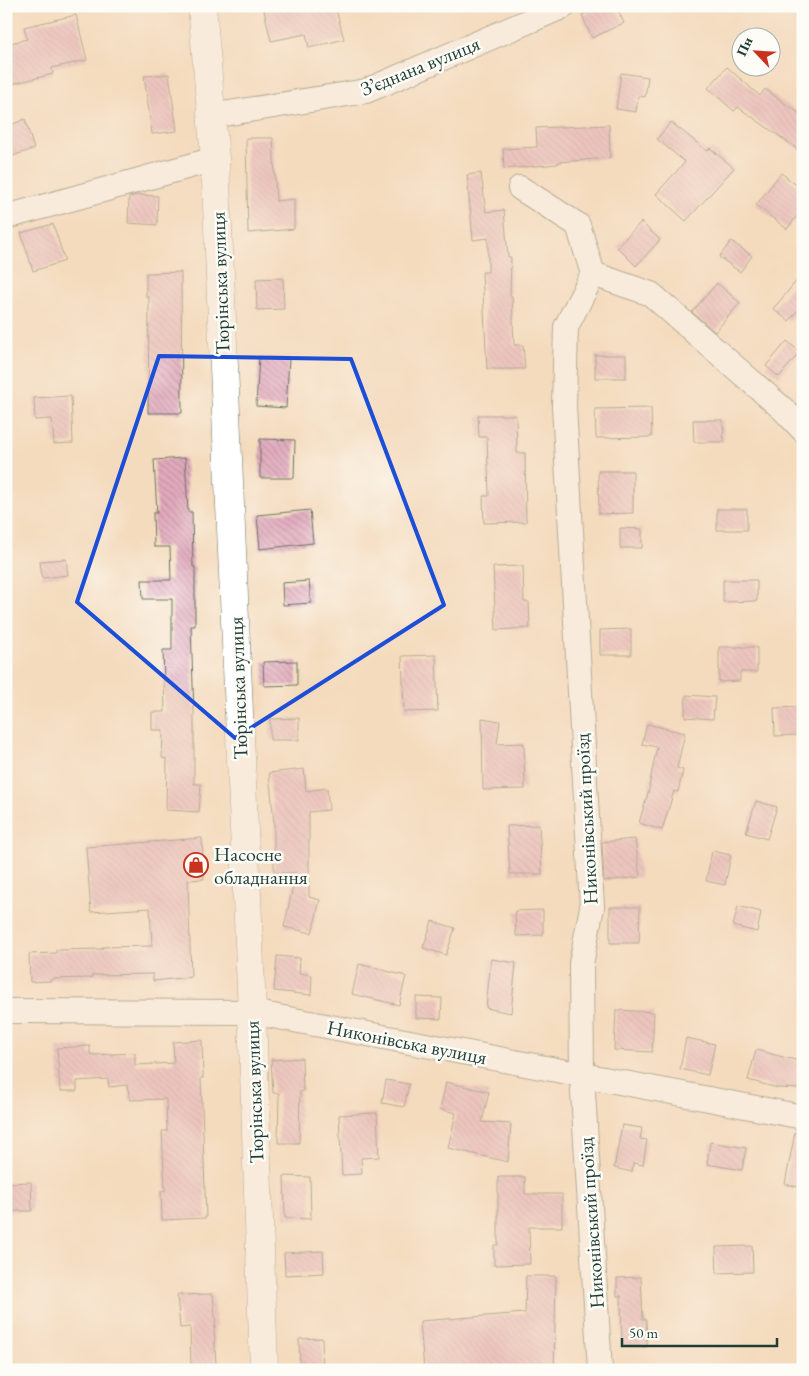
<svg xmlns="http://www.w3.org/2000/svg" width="809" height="1376" viewBox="0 0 809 1376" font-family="'EB Garamond',serif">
  <defs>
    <pattern id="building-back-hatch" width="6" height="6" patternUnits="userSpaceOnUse" patternTransform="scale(1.25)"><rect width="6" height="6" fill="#e3abbe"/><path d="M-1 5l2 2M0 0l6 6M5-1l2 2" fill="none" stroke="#b78c9b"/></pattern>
  </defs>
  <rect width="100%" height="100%" fill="#fdfcf7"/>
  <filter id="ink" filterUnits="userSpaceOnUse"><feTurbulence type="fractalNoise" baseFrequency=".02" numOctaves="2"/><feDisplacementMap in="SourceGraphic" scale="10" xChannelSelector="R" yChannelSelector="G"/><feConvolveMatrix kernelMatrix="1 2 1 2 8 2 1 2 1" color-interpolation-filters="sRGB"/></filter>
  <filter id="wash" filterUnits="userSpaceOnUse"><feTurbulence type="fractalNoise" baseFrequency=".0096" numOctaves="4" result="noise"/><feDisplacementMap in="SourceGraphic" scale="20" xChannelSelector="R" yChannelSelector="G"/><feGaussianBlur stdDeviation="1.12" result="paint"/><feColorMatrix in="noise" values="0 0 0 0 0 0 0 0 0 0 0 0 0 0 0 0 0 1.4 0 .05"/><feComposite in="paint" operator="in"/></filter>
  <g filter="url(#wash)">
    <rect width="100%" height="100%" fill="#f4dbbe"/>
    <g id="blocks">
      <g fill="url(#building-back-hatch)">
        <path d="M263,6H335L344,39L309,48L306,34L271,41Z"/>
        <path d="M599,6H616L624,23L592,38L582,15Z"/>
        <path d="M76,15L87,60L52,68L53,74L12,84L6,60V44L27,39L24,27Z"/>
        <path d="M727,67L760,96L765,89L803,116V153L738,107L734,111L708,88Z"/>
        <path d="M621,73L648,77L645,97L638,96L636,112L616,109Z"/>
        <path d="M169,74L177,131L152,134L144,76Z"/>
        <path d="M25,119L34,149L6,158V127Z"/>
        <path d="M671,122L707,151L710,148L734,168L686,221L656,194L685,162L657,139Z"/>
        <path d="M609,125L610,158L558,162V164L504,169L503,149L537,147L536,128Z"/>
        <path d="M246,138H273L276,201L294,199V229L248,233Z"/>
        <path d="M481,173L486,212L504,210L508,257H511L510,296H512L514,345H523L525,369H487L482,272H488V238L473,240L467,175Z"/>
        <path d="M781,173L803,190V209L787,229L756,205Z"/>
        <path d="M138,195L158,196L157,225L128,223L129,197Z"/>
        <path d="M641,222L660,240L636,266L617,247Z"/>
        <path d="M53,224L65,261L33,271L21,233Z"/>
        <path d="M731,241L752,256L740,272L719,257Z"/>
        <path d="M181,272L182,413H148L149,297H146V273Z"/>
        <path d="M803,273V304L789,321L773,309Z"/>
        <path d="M283,278L284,309L257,310L256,279Z"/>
        <path d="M717,283L740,303L715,332L692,312Z"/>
        <path d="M787,341L800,352L779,377L766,366Z"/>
        <rect x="595" y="355" width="31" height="23"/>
        <path d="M259,357L289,358L286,408L256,406Z"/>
        <path d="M71,396L73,443L54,444L52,419L35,420L34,398Z"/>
        <path d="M651,408L652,437L596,438L595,409Z"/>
        <path d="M478,415H516L517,453H525L526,522L484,523L483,496H489L487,437H479Z"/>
        <path d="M693,420H723L724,442H694Z"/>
        <path d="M260,439L295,440L294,478H260Z"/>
        <path d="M185,458L188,512H192L193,567H195V626H191L194,714V784H201L199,812L166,810L167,759L162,758L163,730H152V712H165L163,650H172V599H143L142,580H171L170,547H154L153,513H157L154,460Z"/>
        <path d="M598,471H633V513L599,514Z"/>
        <rect x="717" y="509" width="30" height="21"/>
        <path d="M310,510L313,543L260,549L257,515Z"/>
        <path d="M620,528L642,529V548H620Z"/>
        <path d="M66,559L68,575L42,578L40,561Z"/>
        <path d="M523,566L524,602H529L530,628L496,630L493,567Z"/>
        <path d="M723,580H757V601L723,602Z"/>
        <path d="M309,581L311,603L283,605L282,583Z"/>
        <path d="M631,629V655H600V630Z"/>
        <path d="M719,647H757V672H740V681L719,682Z"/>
        <path d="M436,655L438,711L404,712L402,656Z"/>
        <path d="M297,661V685L264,686L263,662Z"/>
        <path d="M686,695L715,697L713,719L685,717Z"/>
        <path d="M801,707V735L775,736L774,708Z"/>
        <path d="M299,718V740H270V719Z"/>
        <path d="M482,718L500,721L497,744L524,743L525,789L483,790Z"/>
        <path d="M647,724L685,733L677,768L683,770L678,792L674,791L662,830L639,823L650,786H649L657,747L642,744Z"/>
        <path d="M304,769L306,791L327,788L329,810L309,812V897L320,900L312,933L284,927L296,873H274V822L269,773Z"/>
        <path d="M756,801L777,807L767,839L746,833Z"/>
        <path d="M539,825L542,874H510L507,826Z"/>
        <path d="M202,838L204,879L188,880L191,977L153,981V974L92,975V978L51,979V981L30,982L29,954L56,953V950L102,949V947L152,946L150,908L91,912L86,847Z"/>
        <path d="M635,839L640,877L604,881L602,842Z"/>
        <path d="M712,851L731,855L725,885L706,881Z"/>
        <path d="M738,906L761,912L757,932L733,926Z"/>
        <path d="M610,907H640L639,943H610Z"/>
        <path d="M543,910V935L516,936L515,911Z"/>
        <path d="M432,921L455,928L446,955L423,948Z"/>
        <path d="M277,956L300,958L299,973L312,975L311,995L274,991Z"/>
        <path d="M491,959L516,963L511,1013L486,1008Z"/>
        <path d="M359,964L406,976L399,1005L352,994Z"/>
        <path d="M416,997L442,998L441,1019L416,1018Z"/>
        <path d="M616,1010L654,1012L652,1052L614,1050Z"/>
        <path d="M686,1038L715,1044L708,1075L680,1069Z"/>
        <path d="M202,1040L203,1078H201L206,1218L162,1220L161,1191H165L162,1131H167L166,1099L130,1100L127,1085L109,1087L108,1079L77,1081V1091H60L57,1048L90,1046V1054L94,1055L135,1053V1065L174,1063L173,1042Z"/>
        <path d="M756,1050L803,1062V1089L778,1088L748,1080Z"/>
        <path d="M302,1058L303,1091L300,1092L299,1143H278L279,1093H273L271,1060Z"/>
        <path d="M386,1080L409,1084L404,1107L382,1103Z"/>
        <path d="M446,1082L489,1092L482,1122L511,1124L508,1162L448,1148L456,1113L440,1109Z"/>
        <path d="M377,1113L379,1157L361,1158L362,1174L342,1175L339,1115Z"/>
        <path d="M622,1125L642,1128L640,1139L647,1140L643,1165L633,1163L632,1172L614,1168Z"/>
        <path d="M795,1132L803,1133V1188L785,1184Z"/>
        <path d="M710,1142L746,1148L742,1170L707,1164Z"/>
        <path d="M284,1176L310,1177L311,1219L285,1218Z"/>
        <path d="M498,1177H525V1194H562V1227H529L530,1264L494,1265V1245H498Z"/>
        <path d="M31,1182L32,1211H6V1183Z"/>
        <path d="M752,1246L753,1272L717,1273L716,1247Z"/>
        <path d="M323,1251L324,1273L285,1275L284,1253Z"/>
        <path d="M526,1276H556L554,1370H424L420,1321L525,1313Z"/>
        <path d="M641,1277L643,1319H646L647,1347H622L621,1296H617V1278Z"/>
        <path d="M213,1294L216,1327H214L216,1366L191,1367L190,1327L180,1328L177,1295Z"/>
        <path d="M322,1338L323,1370H300L299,1339Z"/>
      </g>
    </g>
  </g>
  <g filter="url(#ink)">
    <use href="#blocks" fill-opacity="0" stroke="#6a7464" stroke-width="1"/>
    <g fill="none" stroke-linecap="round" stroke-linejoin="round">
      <defs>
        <g id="minor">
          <path d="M211,116L366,91L564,6"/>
          <path d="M520,188L578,225L593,274L651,294L784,410L803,430"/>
          <path d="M6,217L215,159"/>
          <path d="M593,274L566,327L564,406L592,907L581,964L582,1076L600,1370"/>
          <path d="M6,1011L252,1012L803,1117"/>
        </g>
        <path id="secondary" d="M202,6L215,159L252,1012L264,1370"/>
      </defs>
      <use href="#minor" stroke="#6a7464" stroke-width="26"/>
      <use href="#secondary" stroke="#6a7464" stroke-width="29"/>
      <use href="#minor" stroke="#fff" stroke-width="24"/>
      <use href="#secondary" stroke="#fff" stroke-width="28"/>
    </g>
  </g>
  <path d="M0 0H809V1376H0ZM159,356L351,359L444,605L235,738L77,602Z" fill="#f4dbbe" fill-opacity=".55" fill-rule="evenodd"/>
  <path fill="none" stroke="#1d4ed8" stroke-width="4" stroke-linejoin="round" d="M159,356L351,359L444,605L235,738L77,602Z"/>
  <defs>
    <symbol id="shop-ring" viewBox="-11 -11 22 22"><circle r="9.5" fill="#fdfcf7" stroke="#c8321e" stroke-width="1.5"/><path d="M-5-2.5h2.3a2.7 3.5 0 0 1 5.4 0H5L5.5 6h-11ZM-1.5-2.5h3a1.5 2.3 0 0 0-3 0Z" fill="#c8321e"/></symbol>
  </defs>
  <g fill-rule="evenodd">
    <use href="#shop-ring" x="182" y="851" width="28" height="28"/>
  </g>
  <g text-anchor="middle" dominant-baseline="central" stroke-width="5" stroke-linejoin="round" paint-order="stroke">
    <g font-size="20" fill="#1f3d34" stroke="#fdfcf7">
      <text transform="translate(420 66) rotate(-22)">З’єднана вулиця</text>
      <text transform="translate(220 283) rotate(-92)">Тюрінська вулиця</text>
      <text transform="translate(238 688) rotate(-92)">Тюрінська вулиця</text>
      <text transform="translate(586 819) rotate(-93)">Никонівський проїзд</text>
      <text transform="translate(407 1042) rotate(11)">Никонівська вулиця</text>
      <text transform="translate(254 1092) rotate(-92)">Тюрінська вулиця</text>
      <text transform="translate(591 1223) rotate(-94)">Никонівський проїзд</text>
    </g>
    <g font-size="20" fill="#1f3d34" stroke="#fdfcf7" text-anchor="start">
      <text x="214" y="854">Насосне<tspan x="214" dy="23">обладнання</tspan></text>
    </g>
  </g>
  <rect width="809" height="1376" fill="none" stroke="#fdfcf7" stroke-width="25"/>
  <g transform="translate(756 52) rotate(295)"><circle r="24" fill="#fdfcf7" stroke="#a4b0a9"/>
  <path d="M0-4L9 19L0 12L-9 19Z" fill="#c8321e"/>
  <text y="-8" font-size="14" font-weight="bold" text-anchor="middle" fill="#1f3d34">Пн</text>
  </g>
  <path d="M622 1338v8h155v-8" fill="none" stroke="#1f3d34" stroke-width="2.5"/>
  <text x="629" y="1338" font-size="15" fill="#1f3d34" stroke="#fdfcf7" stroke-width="4" paint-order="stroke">50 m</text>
</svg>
